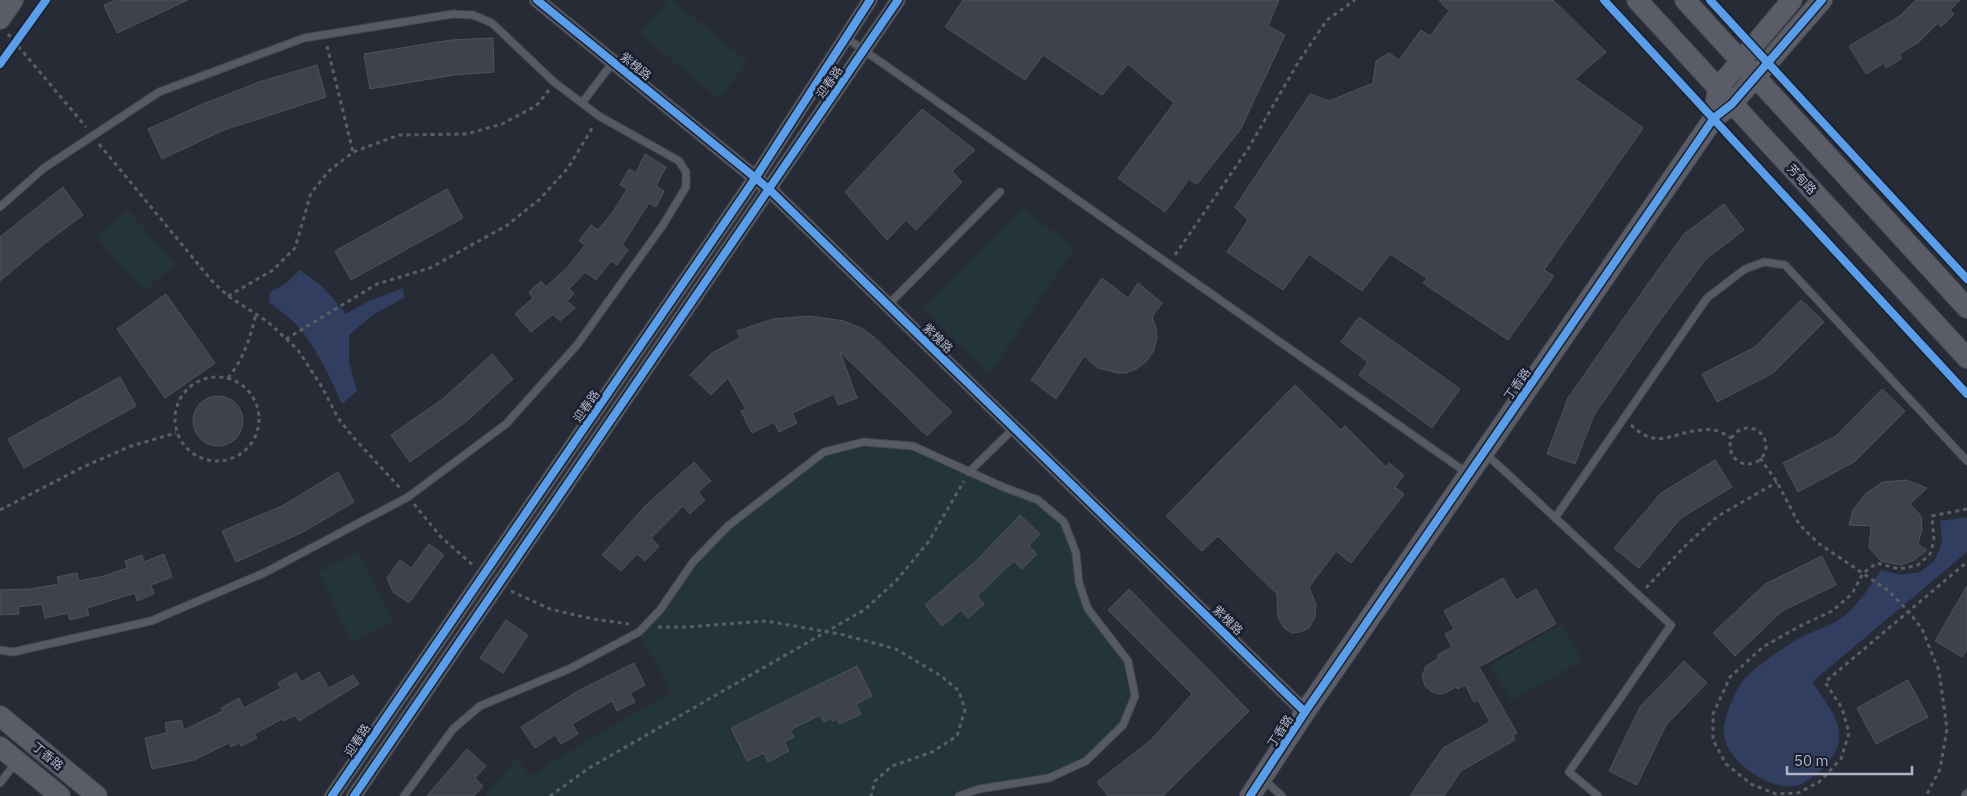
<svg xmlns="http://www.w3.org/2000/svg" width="1967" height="796" viewBox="0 0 1967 796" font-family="'IBM Plex Sans','Noto Sans SC',sans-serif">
  <rect width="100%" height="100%" fill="#272b35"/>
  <g fill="#24343b">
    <path d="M668,0H672L748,62L718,98L640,34Z"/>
    <path d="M1022,209L1075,247L989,374L923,308Z"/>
    <path d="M128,210L175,264L144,291L96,237Z"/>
    <path d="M863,442L913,446L1038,500L1064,522L1088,609L1128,661L1135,696L1123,725L1086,761L1049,778L959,796H485L517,758L530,776L596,735L671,693L639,632L693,562L728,526L824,452Z"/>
    <path d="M359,552L393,621L352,642L318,572Z"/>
    <path d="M1561,624L1582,660L1511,701L1491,665Z"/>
  </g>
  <g fill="#323e5f">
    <path d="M300,270L323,287L346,314L367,302L403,288L404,298L374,314L349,335V361L357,391L342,404C329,376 316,345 294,322C287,315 277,309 269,302L270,292L285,284Z"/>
    <path d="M1967,517V552L1812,682C1837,718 1857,740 1815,775C1810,779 1801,785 1795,786C1769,790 1727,762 1724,735C1722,721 1733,697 1740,685C1748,671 1790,642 1806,635C1816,630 1827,627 1837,621C1856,609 1868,589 1881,570L1901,575L1920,572L1935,560L1942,543L1940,521Z"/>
  </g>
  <g fill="#3e424b" stroke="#4e525d">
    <path d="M116,0H188L117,33L104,5Z"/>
    <path d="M963,0H1279L1268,26L1285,35L1240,130L1197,184L1189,179L1165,212L1118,178L1174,103L1128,64L1102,95L1043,55L1025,80L945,27Z"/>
    <path d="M1439,0H1553L1606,52L1575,79L1643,128L1544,270L1554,276L1508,340L1423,283L1427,278L1390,254L1362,291L1309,254L1283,290L1227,252L1248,220L1235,207L1310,94L1329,101L1373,83L1376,61L1389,53L1399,60L1421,30L1430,36L1449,11Z"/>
    <path d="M1916,0H1960L1950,10L1954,14L1941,27L1938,23L1919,42L1899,54L1902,58L1886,68L1884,63L1866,74L1849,46L1900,16Z"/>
    <path d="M493,38L494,72L454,75L370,89L364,54L451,40Z"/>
    <path d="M317,65L326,97L224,130L162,159L148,129L203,104L259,82Z"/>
    <path d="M922,109L975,150L952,171L962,182L916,230L906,220L887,240L845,192Z"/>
    <path d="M645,154L666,167L656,186L664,191L656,207L649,203L622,245L628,250L617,265L611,261L596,280L585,272L569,289L574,294L567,301L575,308L560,321L553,314L531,332L515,314L533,298L529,292L541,281L546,287L567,268L585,245L579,241L591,225L598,230L614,210L627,189L620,185L629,169L636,173Z"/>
    <path d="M63,187L83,215L44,244L0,281V237Z"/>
    <path d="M447,189L463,218L351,280L335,251Z"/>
    <path d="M1724,204L1744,230L1706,259L1661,319L1594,415L1575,464L1547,454L1568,398L1645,288L1684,234Z"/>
    <path d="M1102,278L1128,298L1138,283L1162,303L1152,317L1156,328L1157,339L1153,352L1146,362L1136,369L1125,373H1117L1098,368L1084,356L1056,399L1031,380Z"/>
    <path d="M166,294L215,363L165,398L117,329Z"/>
    <path d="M1801,300L1824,322L1773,373L1717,402L1702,374L1755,347Z"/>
    <path d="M809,316L844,321L863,329L874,337L952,412L927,436L840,352L857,398L838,405L834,394L792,413L797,423L779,432L774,422L752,433L741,411L746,409L728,378L711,395L690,375L712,353L740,338L737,331L773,319Z"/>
    <path d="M1359,317L1460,389L1432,428L1359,375L1368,362L1341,342Z"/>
    <path d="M492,354L513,379L467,421L410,462L391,435L444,398Z"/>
    <path d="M120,377L136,406L24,468L8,439Z"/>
    <path d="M1295,385L1341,430L1345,426L1386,467L1389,463L1404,475L1395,487L1404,494L1351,563L1336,551L1309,587L1316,604L1315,617L1309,628L1300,632L1292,633L1284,628L1278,617L1277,594L1218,536L1202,551L1166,516Z"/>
    <path d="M1882,389L1905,411L1854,462L1798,492L1783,463L1836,436Z"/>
    <circle cx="218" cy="421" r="25"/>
    <path d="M1715,460L1732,487L1681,518L1639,568L1614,548L1661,493Z"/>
    <path d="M694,462L711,481L698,492L705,500L690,514L683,506L651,538L659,546L645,561L637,554L621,571L602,555L645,506Z"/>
    <path d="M338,472L354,502L303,532L236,562L222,531L282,506Z"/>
    <path d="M1906,480L1927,488L1910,504L1921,516L1922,529L1918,544L1927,550L1914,560L1901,565L1881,561L1869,548L1871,526L1849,525L1853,510L1865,494L1883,482Z"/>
    <path d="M1020,515L1040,534L1029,546L1037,554L1022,569L1014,561L977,596L984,604L968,618L961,610L942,626L925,605L977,560Z"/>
    <path d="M429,544L444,555L409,603L393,592L387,578L400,560L411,568Z"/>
    <path d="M164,554L172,577L151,585L154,594L137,601L135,593L87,608L89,615L70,620L68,613L45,618L42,604L18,607L19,614L0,615V590L31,589L59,584L57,577L77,573L79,581L104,576L127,568L125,561L142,555L144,562Z"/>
    <path d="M1822,556L1836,585L1782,611L1735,656L1713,633L1765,584Z"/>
    <path d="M1503,578L1516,600L1536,589L1556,624L1479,667L1517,733L1513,735L1515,740L1461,771L1444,796H1410L1443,748L1490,722L1478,700L1474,702L1465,685L1458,689L1456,687L1443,694H1438L1431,691L1425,686L1422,676L1426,666L1439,658L1437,655L1452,647L1445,634L1454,629L1444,611Z"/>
    <path d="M1967,586V649L1962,657L1935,641Z"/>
    <path d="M1129,589L1249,711L1163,796H1108L1097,782L1150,741L1192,694L1108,610Z"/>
    <path d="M506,620L528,635L503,673L480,658Z"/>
    <path d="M1684,661L1707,683L1666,725L1637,785L1609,771L1640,707Z"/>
    <path d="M634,663L645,685L630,693L635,702L617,711L612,701L572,724L578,734L561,744L555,735L535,748L521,727L578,691Z"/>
    <path d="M857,666L872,696L856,704L861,714L840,724L837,719L833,721L831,718L824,722L820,715L790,730L794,737L784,742L789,751L768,762L764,753L747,761L731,728Z"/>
    <path d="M319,672L329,688L353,675L359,684L299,721L295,715L283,721L282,719L254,734L257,738L241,746L239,743L231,747L229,743L194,760L152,769L145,738L167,733L165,723L181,720L184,730L223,711L221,708L239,698L244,708L281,688L278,683L296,673L301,682Z"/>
    <path d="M1908,680L1928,717L1876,744L1857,708Z"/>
    <path d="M467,749L486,766L475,778L483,786L474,796H427Z"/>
  </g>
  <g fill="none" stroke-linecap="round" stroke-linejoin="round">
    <defs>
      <g id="lane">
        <path d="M845,37L1467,473"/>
        <path d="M582,103L613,62"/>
        <path d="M0,207L44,168L159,92L304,38L453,14L473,15L492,23L554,82L599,116L679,161L686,172V187L663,225L577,345L506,424L408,497L264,573L151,621L13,652L0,650"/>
        <path d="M888,305L1000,192"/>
        <path d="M1485,453L1671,625L1569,772L1598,796"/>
        <path d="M969,472L1014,428"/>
        <path d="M1555,518L1707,298L1745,269L1764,262L1785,265L1967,461"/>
        <path d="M1263,779L1282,796"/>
        <path d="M0,783L17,761"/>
        <path d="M404,796L453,729L480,706L569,669L639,632L660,610L693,562L728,526L824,452L863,442L913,446L1003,487L1038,500L1064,522L1076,553L1079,583L1088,609L1128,661L1135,696L1123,725L1086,761L1049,778L979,789L959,796"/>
        <path d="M1965,796L1967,793"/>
      </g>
      <g id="street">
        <path d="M537,0L769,189L1305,712"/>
        <path d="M332,796L756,177L870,0"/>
        <path d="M354,796L898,0"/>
      </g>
      <g id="secondary">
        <path d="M1637,0L1967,358"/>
        <path d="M1685,0L1967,308"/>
        <path d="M0,19L13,0"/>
        <path d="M1716,101L1718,88L1792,0"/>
        <path d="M0,716L97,796"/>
        <path d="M0,747L60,796"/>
        <path d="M1250,796L1305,712L1714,118L1732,104L1822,0"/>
      </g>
    </defs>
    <use href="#lane" stroke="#43464e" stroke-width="9"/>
    <use href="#street" stroke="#43464e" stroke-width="16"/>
    <use href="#secondary" stroke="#43464e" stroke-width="22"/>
    <g stroke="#5a5e66" stroke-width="3" stroke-dasharray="4 4" stroke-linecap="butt">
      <path d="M8,34L86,127"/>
      <path d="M327,46L353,152"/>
      <path d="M99,144L212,281L228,296L268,322L298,350L322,387L338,418L353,437L400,488"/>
      <path d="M1175,255L1248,149L1299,61L1327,20L1355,0"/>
      <path d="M228,296L273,270L295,248L311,193L329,171L353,152L399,135L467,134L502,124L536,106L549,90"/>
      <path d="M286,339L377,284L430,268L506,226L540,199L568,168L594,125"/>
      <circle cx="217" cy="419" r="42"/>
      <path d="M228,378C244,358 250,338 256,314"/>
      <path d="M1631,425C1659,451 1670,432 1703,430C1706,430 1711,429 1714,430C1720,431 1726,435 1732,438"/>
      <circle cx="1748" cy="446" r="18"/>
      <path d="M1760,458L1777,482L1799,524L1818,543L1889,591L1909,612L1922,629L1939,671L1947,729L1940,769L1926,796"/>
      <path d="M414,504L441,537L474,566"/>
      <path d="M1967,509L1932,516L1934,541L1930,554L1918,565L1899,569L1877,563L1863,573L1852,594L1832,611L1798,627L1763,647L1730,677L1713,714V740L1726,764L1751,784L1776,794L1798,793L1819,782L1841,759L1849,733L1842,708L1825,682L1967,562"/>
      <path d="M0,510L83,467L131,446L176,433"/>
      <path d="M1646,588L1685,546L1718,516L1777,482"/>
      <path d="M511,591L550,609L593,619L629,624"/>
      <path d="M658,627H686L766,621L840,634L896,649L941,676L959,691L965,710L957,736L932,752L892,766L875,781L871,796"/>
      <path d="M550,796L589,768L864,610L896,581L929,541L964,481"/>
    </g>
    <use href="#lane" stroke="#565a63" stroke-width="7"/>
    <use href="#street" stroke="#565a63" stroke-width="14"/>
    <use href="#secondary" stroke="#5a5d68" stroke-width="20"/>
    <defs>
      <g id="cycleway">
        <path d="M537,0L769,189L1305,712"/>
        <path d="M1604,0L1967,394"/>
        <path d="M1710,0L1967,279"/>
        <path d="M0,64L46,0"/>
        <path d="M332,796L756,177L870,0"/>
        <path d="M354,796L898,0"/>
        <path d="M1250,796L1305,712L1714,118L1732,104L1822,0"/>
      </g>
    </defs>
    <use href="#cycleway" stroke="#1a1f2f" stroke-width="11"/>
    <use href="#cycleway" stroke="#5a9eea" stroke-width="8"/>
  </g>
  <g text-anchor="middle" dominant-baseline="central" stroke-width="5" stroke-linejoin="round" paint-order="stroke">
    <g font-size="12" fill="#afb5c7" stroke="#1a1f2f">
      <text transform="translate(636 66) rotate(39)">紫槐路</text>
      <text transform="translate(829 82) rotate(-55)">迎春路</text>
      <text transform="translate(1802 179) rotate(47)">芳甸路</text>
      <text transform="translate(938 338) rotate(44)">紫槐路</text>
      <text transform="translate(1517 384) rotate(-55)">丁香路</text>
      <text transform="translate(586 406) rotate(-55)">迎春路</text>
      <text transform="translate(1228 620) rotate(44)">紫槐路</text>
      <text transform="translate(1280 731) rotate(-57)">丁香路</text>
      <text transform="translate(357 740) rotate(-56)">迎春路</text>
      <text transform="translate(48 756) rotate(40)">丁香路</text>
    </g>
  </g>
  <path d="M1787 766v8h125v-8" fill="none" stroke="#afb5c7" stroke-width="2.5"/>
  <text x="1794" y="766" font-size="15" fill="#afb5c7" stroke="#1a1f2f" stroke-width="4" paint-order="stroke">50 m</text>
</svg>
